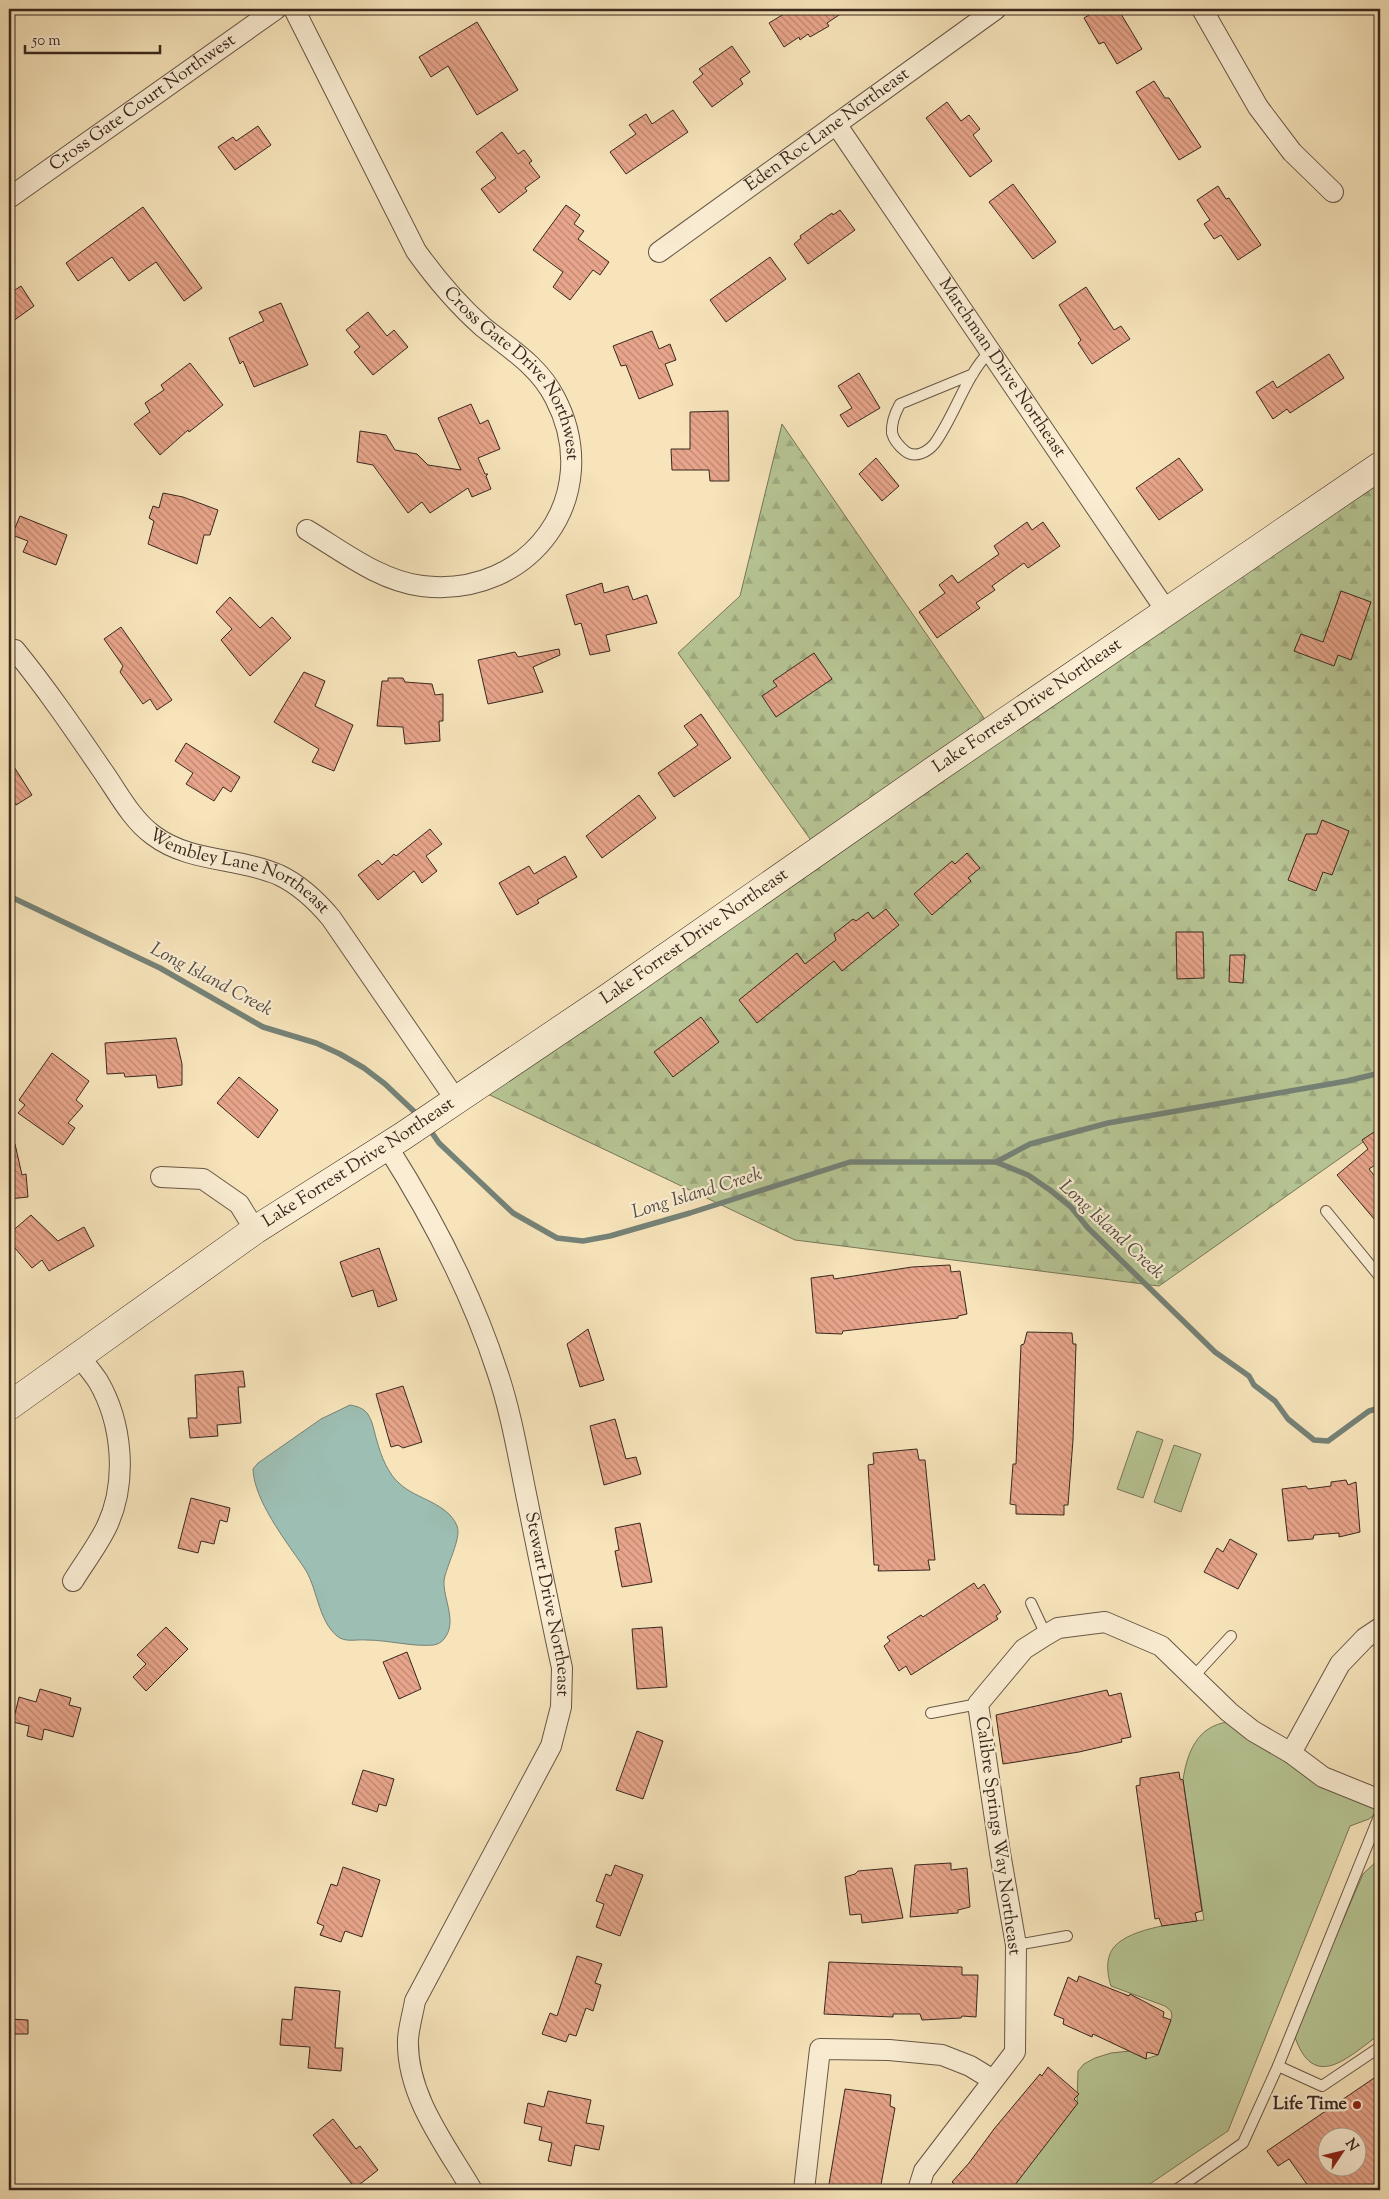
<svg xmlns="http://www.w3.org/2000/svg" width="1389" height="2199" viewBox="0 0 1389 2199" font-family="'Sorts Mill Goudy',serif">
  <defs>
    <pattern id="forest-firs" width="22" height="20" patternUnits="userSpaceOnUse" patternTransform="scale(1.25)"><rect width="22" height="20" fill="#b7c594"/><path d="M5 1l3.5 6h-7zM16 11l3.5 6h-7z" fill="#9ea97f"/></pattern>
    <pattern id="building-back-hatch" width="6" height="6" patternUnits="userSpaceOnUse" patternTransform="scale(1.25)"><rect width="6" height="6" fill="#e8a58b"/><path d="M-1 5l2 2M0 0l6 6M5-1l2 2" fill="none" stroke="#bd8671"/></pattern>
  </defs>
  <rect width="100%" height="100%" fill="#f7e4bb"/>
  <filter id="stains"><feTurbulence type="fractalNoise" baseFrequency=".004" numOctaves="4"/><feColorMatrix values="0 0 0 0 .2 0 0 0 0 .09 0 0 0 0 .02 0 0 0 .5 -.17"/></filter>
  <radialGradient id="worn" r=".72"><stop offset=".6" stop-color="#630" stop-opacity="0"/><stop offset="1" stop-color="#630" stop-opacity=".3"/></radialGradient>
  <g fill="#b7c594" stroke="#787659">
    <path d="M1137,1431L1163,1440L1143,1498L1117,1489Z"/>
    <path d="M1174,1445L1201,1454L1181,1512L1154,1502Z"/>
    <path d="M1228,1722L1380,1810L1369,1819L1350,1826L1228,2131L1141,2190H1010L1077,2103L1078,2071L1084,2064L1095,2058L1111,2053L1130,2051L1146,2059L1158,2055L1172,2016L1171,2011L1165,2006L1111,1986C1107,1973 1105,1957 1115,1946C1131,1928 1182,1922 1204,1920L1183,1780C1187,1753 1197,1726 1228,1722Z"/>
    <path d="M1380,1858V2034C1348,2057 1313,2094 1294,2034L1363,1874Z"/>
  </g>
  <path fill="url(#forest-firs)" stroke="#787659" d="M782,424L995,734L1380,474V1130L1159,1286L795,1240L473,1087L820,853L678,653L740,596Z"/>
  <path fill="#9dbeb3" stroke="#758277" d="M350,1405C356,1406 363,1408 367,1413C373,1421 374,1432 377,1441C381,1456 388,1474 400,1484C416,1499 448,1503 457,1526C462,1538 446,1566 444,1581C443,1599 458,1622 444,1639C442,1642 438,1644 434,1645C412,1647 389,1640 366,1640C357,1639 345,1643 337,1636C317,1619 318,1587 303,1566C285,1540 254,1500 253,1469L258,1463L321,1419Z"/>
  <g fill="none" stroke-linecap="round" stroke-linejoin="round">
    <g stroke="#758277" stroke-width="5.5">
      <path d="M9,896L160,968L263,1027L316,1043L340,1054L364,1068L385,1084L419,1116"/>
      <path d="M428,1127L439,1143L513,1213L557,1238L583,1241L610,1236L690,1213L850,1162H996L1028,1175L1050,1190L1071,1207L1088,1228L1215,1352L1249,1376L1254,1385L1275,1401L1288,1419L1314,1440L1328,1441L1369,1411L1380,1408"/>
      <path d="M996,1162L1030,1144L1108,1123L1347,1081L1380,1073"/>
    </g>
  </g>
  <g fill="url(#building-back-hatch)" stroke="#39281e" fill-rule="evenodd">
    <path d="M792,9H848L827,23L829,26L810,37L808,34L800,40L799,37L784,47L769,23Z"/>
    <path d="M1086,9H1118L1142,49L1117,64L1104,42L1099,44L1084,18L1089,15Z"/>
    <path d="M477,22L518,90L477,115L448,66L431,77L419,57Z"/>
    <path d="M732,46L750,72L740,79L743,84L712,107L693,82L703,74L699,69Z"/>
    <path d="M1154,81L1165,98H1169L1201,147L1179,160L1136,92Z"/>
    <path d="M947,102L961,121L969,115L980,129L973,135L992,161L970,177L926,118Z"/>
    <path d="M673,110L688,132L626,174L610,152L636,134L629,125L646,114L652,124Z"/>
    <path d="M258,126L271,145L235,170L218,147L233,137L236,141Z"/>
    <path d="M502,132L518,154L524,150L532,161L529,163L540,177L525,188L527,191L499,213L481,189L496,178L476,152Z"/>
    <path d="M1013,184L1056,242L1033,259L989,202Z"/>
    <path d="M1218,186L1226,199L1229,198L1261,245L1238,260L1221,235L1214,239L1204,224L1210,220L1197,200Z"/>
    <path d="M566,205L580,215L574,224L584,231L578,239L609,262L600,275L593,270L570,300L553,287L563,272L533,250Z"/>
    <path d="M143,207L202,288L184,301L156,262L129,281L112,257L78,281L66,263Z"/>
    <path d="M840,210L855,230L808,264L794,244L801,238L800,236L832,213L833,215Z"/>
    <path d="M770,257L786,279L726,322L710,300Z"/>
    <path d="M21,286L34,306L9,324V294Z"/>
    <path d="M1086,287L1114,330L1121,326L1130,339L1092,364L1078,343L1081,340L1059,305Z"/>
    <path d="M281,303L308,365L254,387L243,361L240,364L229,338L264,321L259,312Z"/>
    <path d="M368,312L387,336L394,330L408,347L373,375L354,352L360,347L346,330Z"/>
    <path d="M652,331L659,349L670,344L676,360L665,364L673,385L639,399L626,365L621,366L613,346Z"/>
    <path d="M1329,354L1344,378L1290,413L1287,409L1273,419L1256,392L1273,381L1277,388Z"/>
    <path d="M190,363L223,405L189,432L188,430L160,455L134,424L150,412L145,403L164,390L161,385Z"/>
    <path d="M859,373L880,408L848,427L840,415L852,408L838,386Z"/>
    <path d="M471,404L480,424L488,420L500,449L478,458L485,474H488L486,476L491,489L472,497L468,488L430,513L422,502L408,513L373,465L357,462L360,431L386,435L395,450L417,454L428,465L461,470L438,418Z"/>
    <path d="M728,411L729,481H710L709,470H672L671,449H690V412Z"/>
    <path d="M876,458L899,486L882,501L859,474Z"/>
    <path d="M1179,458L1203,490L1159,520L1136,488Z"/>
    <path d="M163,493L183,497L218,510L210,535H204L197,564L148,544L154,521L149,518L153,506L159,508Z"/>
    <path d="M20,516L67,535L56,565L23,552L28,541L12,535Z"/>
    <path d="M1027,522L1032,530L1043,522L1060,546L1028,568L1024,563L992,586L995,590L976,603L980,608L937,638L919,612L945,593L939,585L952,575L958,583L999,554L994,546Z"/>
    <path d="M602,583L604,593L628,586L633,600L647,595L657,623L606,635L610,651L590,655L581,623L575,625L566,595Z"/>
    <path d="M1341,591L1371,602L1351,660L1338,655L1334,666L1294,651L1301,634L1323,642Z"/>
    <path d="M230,597L260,628L272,617L291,638L250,676L221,640L232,629L216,612Z"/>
    <path d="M121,627L172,700L157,710L150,699L143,704L120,672L123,666L104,639Z"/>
    <path d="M559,649L560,655L533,667L543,692L488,704L478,660L515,652L518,657Z"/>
    <path d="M814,653L832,679L776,717L762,696L777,686L773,681Z"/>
    <path d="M304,672L325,681L315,706L353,725L334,771L312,762L319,749L274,722Z"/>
    <path d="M388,678H403L405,682L432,684L435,695L443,694V721H439L440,741L405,744L403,727L377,726L382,681H388Z"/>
    <path d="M701,714L731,758L674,797L658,773L698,745L684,726Z"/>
    <path d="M186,743L240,777L231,792L223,787L214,801L186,784L193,773L175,761Z"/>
    <path d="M9,759L32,795L16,805L9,794Z"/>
    <path d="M639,795L656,818L602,858L586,836Z"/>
    <path d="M1322,820L1349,831L1332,875L1323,872L1316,891L1288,880L1306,834H1317Z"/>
    <path d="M430,829L442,844L426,856L437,871L422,883L414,871L378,900L358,875L378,860L382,865L394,854L396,856Z"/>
    <path d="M967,853L980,868L968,878L971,881L932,915L914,894L952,861L955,864Z"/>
    <path d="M565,856L577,877L537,900L539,903L517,915L499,883L529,866L534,874Z"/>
    <path d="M886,909L899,925L842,971L834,961L757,1023L739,1000L797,953L805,964L836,940L834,934L853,919L856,921L868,912L873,919Z"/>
    <path d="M1176,932H1203L1204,978L1177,979Z"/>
    <path d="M1230,955H1245L1243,983L1229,982Z"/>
    <path d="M701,1017L719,1042L673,1077L654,1052Z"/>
    <path d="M176,1038L182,1064V1085L158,1088L156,1075L125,1077L124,1073L107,1074L105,1043Z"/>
    <path d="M52,1053L89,1081L76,1100L83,1106L68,1123L75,1128L63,1145L18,1113L25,1105L19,1100Z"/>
    <path d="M239,1077L278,1110L258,1138L217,1103Z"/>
    <path d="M1380,1128V1167L1378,1163L1369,1169L1380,1183V1226L1337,1175L1368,1149L1362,1140Z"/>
    <path d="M15,1144L22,1175L26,1174L28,1197L9,1199V1145Z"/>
    <path d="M31,1215L58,1241L84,1227L94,1246L49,1271L42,1260L32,1268L9,1241V1234Z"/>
    <path d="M379,1248L397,1300L378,1307L373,1290L352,1297L340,1262Z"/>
    <path d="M950,1265L951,1272L960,1271L967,1314L958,1316V1318L843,1331L842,1334L816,1333L811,1278L833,1275L834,1279L912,1267Z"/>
    <path d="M588,1329L604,1380L580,1387L567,1344Z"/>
    <path d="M1027,1332L1072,1333L1073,1344H1076L1073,1440L1068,1505H1064V1515L1016,1514V1505L1010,1504L1013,1464H1016L1021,1345L1024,1344Z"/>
    <path d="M243,1371L245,1387H238L241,1423L217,1425L218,1436L190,1438L188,1418H197L195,1375Z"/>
    <path d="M403,1386L422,1442L403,1448L398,1445L391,1447L376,1394Z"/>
    <path d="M615,1419L626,1459L636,1457L641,1474L604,1485L590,1426Z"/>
    <path d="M917,1449L919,1460H925L935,1560H928L930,1570L878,1571L879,1565H874L868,1465L874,1464L873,1453Z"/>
    <path d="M1346,1480L1348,1485L1356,1482L1360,1532L1339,1537V1533L1314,1535L1313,1539L1288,1541L1282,1489L1306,1486L1308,1489L1331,1486V1482Z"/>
    <path d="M191,1498L230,1508L227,1522L220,1520L214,1544L201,1541L198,1553L178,1548Z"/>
    <path d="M640,1523L652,1582L622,1587L615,1551L619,1550L615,1528Z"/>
    <path d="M1230,1539L1257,1554L1238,1589L1204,1572L1217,1548L1223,1552Z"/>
    <path d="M974,1583L978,1589L984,1584L1001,1612L996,1616L998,1619L911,1675L906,1666L899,1671L884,1646L890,1641L887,1637L921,1615L923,1617Z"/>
    <path d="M166,1627L188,1649L146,1691L133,1677L146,1664L137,1655Z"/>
    <path d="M662,1627L667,1687L637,1689L632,1629Z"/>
    <path d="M407,1652L421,1689L399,1699L383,1662Z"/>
    <path d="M40,1689L71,1698L69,1705L81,1708L73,1737L44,1729L42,1740L27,1736L29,1726L13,1722L19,1697L36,1702Z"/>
    <path d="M1107,1690L1109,1696L1121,1693L1131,1737L1121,1739L1122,1742L1079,1752L1003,1764L996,1715Z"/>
    <path d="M637,1731L663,1741L643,1799L616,1790Z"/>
    <path d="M363,1770L394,1779L386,1806L379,1804L377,1812L352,1804Z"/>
    <path d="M1179,1772L1180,1779L1183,1780L1202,1911L1195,1913L1197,1921L1162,1926L1159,1918L1155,1919L1136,1786L1140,1785V1778Z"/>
    <path d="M951,1863V1870L967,1868L970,1907L958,1910V1913L910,1917L915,1865Z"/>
    <path d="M615,1865L643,1875L620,1936L596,1927L604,1904L596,1901L606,1874L611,1876Z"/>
    <path d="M343,1867L380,1880L362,1937L345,1931L341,1942L320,1935L324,1926L317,1923L331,1884L337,1886Z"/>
    <path d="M892,1868L903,1918L862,1923L861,1914L850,1915L845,1877L855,1874L858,1871Z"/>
    <path d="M577,1956L602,1964L595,1983L601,1985L593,2011L586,2008L576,2036L569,2034L566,2042L542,2034L550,2013L557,2016Z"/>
    <path d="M829,1962L962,1967V1975H978L976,2017L962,2016L961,2018L922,2020L920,2014H893V2017L824,2014Z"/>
    <path d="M1079,1976L1129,1996L1130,1994L1164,2012L1163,2017L1171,2020L1158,2055L1147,2052L1146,2059L1093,2034L1092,2037L1063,2024L1064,2019L1054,2015L1068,1977L1077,1982Z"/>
    <path d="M295,1987L340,1991L335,2048H343L341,2071L308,2068L310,2047L280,2045L282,2019L292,2020Z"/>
    <path d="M9,2019L28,2020V2034H9Z"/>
    <path d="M1048,2067L1079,2094L1074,2099L1078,2103L1011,2190H961L952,2182L969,2163L994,2129L1040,2074L1042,2076Z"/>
    <path d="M1380,2074V2190H1311L1289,2159L1278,2166L1267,2151ZM1326,2136H1356V2166H1326Z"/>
    <path d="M845,2089L891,2095L890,2106L895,2108L880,2190H828Z"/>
    <path d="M548,2091L591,2100L586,2123L604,2126L599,2150L575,2145L571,2166L548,2161L552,2143L539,2140L542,2127L524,2123L528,2103L544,2107Z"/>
    <path d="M333,2119L356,2149L360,2146L378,2170L355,2188L313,2135Z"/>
  </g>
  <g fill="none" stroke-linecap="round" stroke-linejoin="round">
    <defs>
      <g id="lane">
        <path d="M973,374L900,404C895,413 891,422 892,433C894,441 899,446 905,451C915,459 928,452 935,443C956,413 965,377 990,351"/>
        <path d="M1326,1211L1380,1277"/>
        <path d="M1031,1603L1046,1635"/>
        <path d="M1194,1676L1231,1636"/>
        <path d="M931,1713L978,1704"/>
        <path d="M1016,1945L1067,1936"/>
        <path d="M1278,2066L1322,2086L1380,2047"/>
        <path d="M1176,2190L1243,2143L1278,2066L1380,1814"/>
      </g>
      <g id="street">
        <path id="s1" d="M294,9L416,251C436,279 457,304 483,327C510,349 539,366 555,398C606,496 530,599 422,586C380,581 342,551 307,530"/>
        <path d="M1202,9L1258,107L1292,152L1333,192"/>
        <path id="s2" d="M836,124L1167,612"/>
        <path id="s3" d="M9,198L276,9"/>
        <path id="s4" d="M659,252L996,9"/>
        <path id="s5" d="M15,650C46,688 74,729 102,770C117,791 131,819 153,835C190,863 238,857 279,875C300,885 316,900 331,918L456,1100"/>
        <path id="s6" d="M387,1146C432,1217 471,1291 497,1371C510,1409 517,1449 525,1489C537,1548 549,1608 562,1668L561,1707L551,1746L415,2001C413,2013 409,2026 408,2039C406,2095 445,2144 472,2190"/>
        <path d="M161,1177L203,1179L239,1204L255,1230"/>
        <path d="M73,1581C84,1563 98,1545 107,1526C128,1481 122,1422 98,1381C92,1372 85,1364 79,1356"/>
        <path d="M1291,1753L1340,1664L1365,1638L1380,1628"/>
        <path d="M804,2190L820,2049L889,2050L942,2055L970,2066L993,2080"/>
        <path d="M918,2190L924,2171L1015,2052L1016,1945L1000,1853L978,1704L1024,1649L1046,1635L1058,1628L1105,1622L1161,1646L1229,1712L1253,1731L1291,1753L1323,1777L1380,1800"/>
      </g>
      <g id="secondary">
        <path id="s7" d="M9,1406L255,1230L403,1136L609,997L933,771L1380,466"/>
      </g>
    </defs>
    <use href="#lane" stroke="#685745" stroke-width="12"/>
    <use href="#street" stroke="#685745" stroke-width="22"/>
    <use href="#secondary" stroke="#39281e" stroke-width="29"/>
    <use href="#lane" stroke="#faedd3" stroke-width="10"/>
    <use href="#street" stroke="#faedd3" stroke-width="20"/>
    <use href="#secondary" stroke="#faedd3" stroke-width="28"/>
  </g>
  <circle fill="#8f2418" stroke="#faedd3" stroke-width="2" cx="1357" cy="2105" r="5"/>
  <g text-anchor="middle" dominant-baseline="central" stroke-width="4.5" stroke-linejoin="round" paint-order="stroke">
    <g font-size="18" fill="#39281e" stroke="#faedd3">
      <text stroke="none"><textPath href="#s3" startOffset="164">Cross Gate Court Northwest</textPath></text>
      <text stroke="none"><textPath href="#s4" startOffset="208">Eden Roc Lane Northeast</textPath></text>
      <text stroke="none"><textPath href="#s2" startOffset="295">Marchman Drive Northeast</textPath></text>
      <text stroke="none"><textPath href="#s1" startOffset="430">Cross Gate Drive Northwest</textPath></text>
      <text stroke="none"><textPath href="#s7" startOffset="1236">Lake Forrest Drive Northeast</textPath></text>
      <text stroke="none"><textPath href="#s5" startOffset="326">Wembley Lane Northeast</textPath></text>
      <text stroke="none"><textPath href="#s7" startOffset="831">Lake Forrest Drive Northeast</textPath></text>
      <text stroke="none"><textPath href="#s7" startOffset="426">Lake Forrest Drive Northeast</textPath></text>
      <text stroke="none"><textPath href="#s6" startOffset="490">Stewart Drive Northeast</textPath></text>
      <text transform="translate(997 1836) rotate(82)">Calibre Springs Way Northeast</text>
    </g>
    <g font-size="18" font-weight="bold" fill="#39281e" stroke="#faedd3" text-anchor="end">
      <text x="1347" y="2105">Life Time</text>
    </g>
    <g font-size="19" font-style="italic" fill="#524e43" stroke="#faedd3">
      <text transform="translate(211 980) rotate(28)">Long Island Creek</text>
      <text transform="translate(697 1194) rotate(-17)">Long Island Creek</text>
      <text transform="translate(1111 1230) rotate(43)">Long Island Creek</text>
    </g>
  </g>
  <rect width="1389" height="2199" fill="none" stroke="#f7e4bb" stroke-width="30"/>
  <rect x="10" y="10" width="1369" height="2179" fill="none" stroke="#39281e" stroke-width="2.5"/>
  <rect x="15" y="15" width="1359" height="2169" fill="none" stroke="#39281e"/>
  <g transform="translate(1342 2152) rotate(55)"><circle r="24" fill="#faedd3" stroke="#ad9e8b"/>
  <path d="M0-4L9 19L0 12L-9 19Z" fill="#8f2418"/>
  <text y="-8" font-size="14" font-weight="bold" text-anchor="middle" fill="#39281e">N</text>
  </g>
  <path d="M25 45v8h135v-8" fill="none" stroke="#39281e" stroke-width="2.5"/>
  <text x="32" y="45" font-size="15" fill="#39281e" stroke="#faedd3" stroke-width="4" paint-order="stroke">50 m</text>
  <rect width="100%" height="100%" filter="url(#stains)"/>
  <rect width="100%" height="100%" fill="url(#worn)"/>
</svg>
